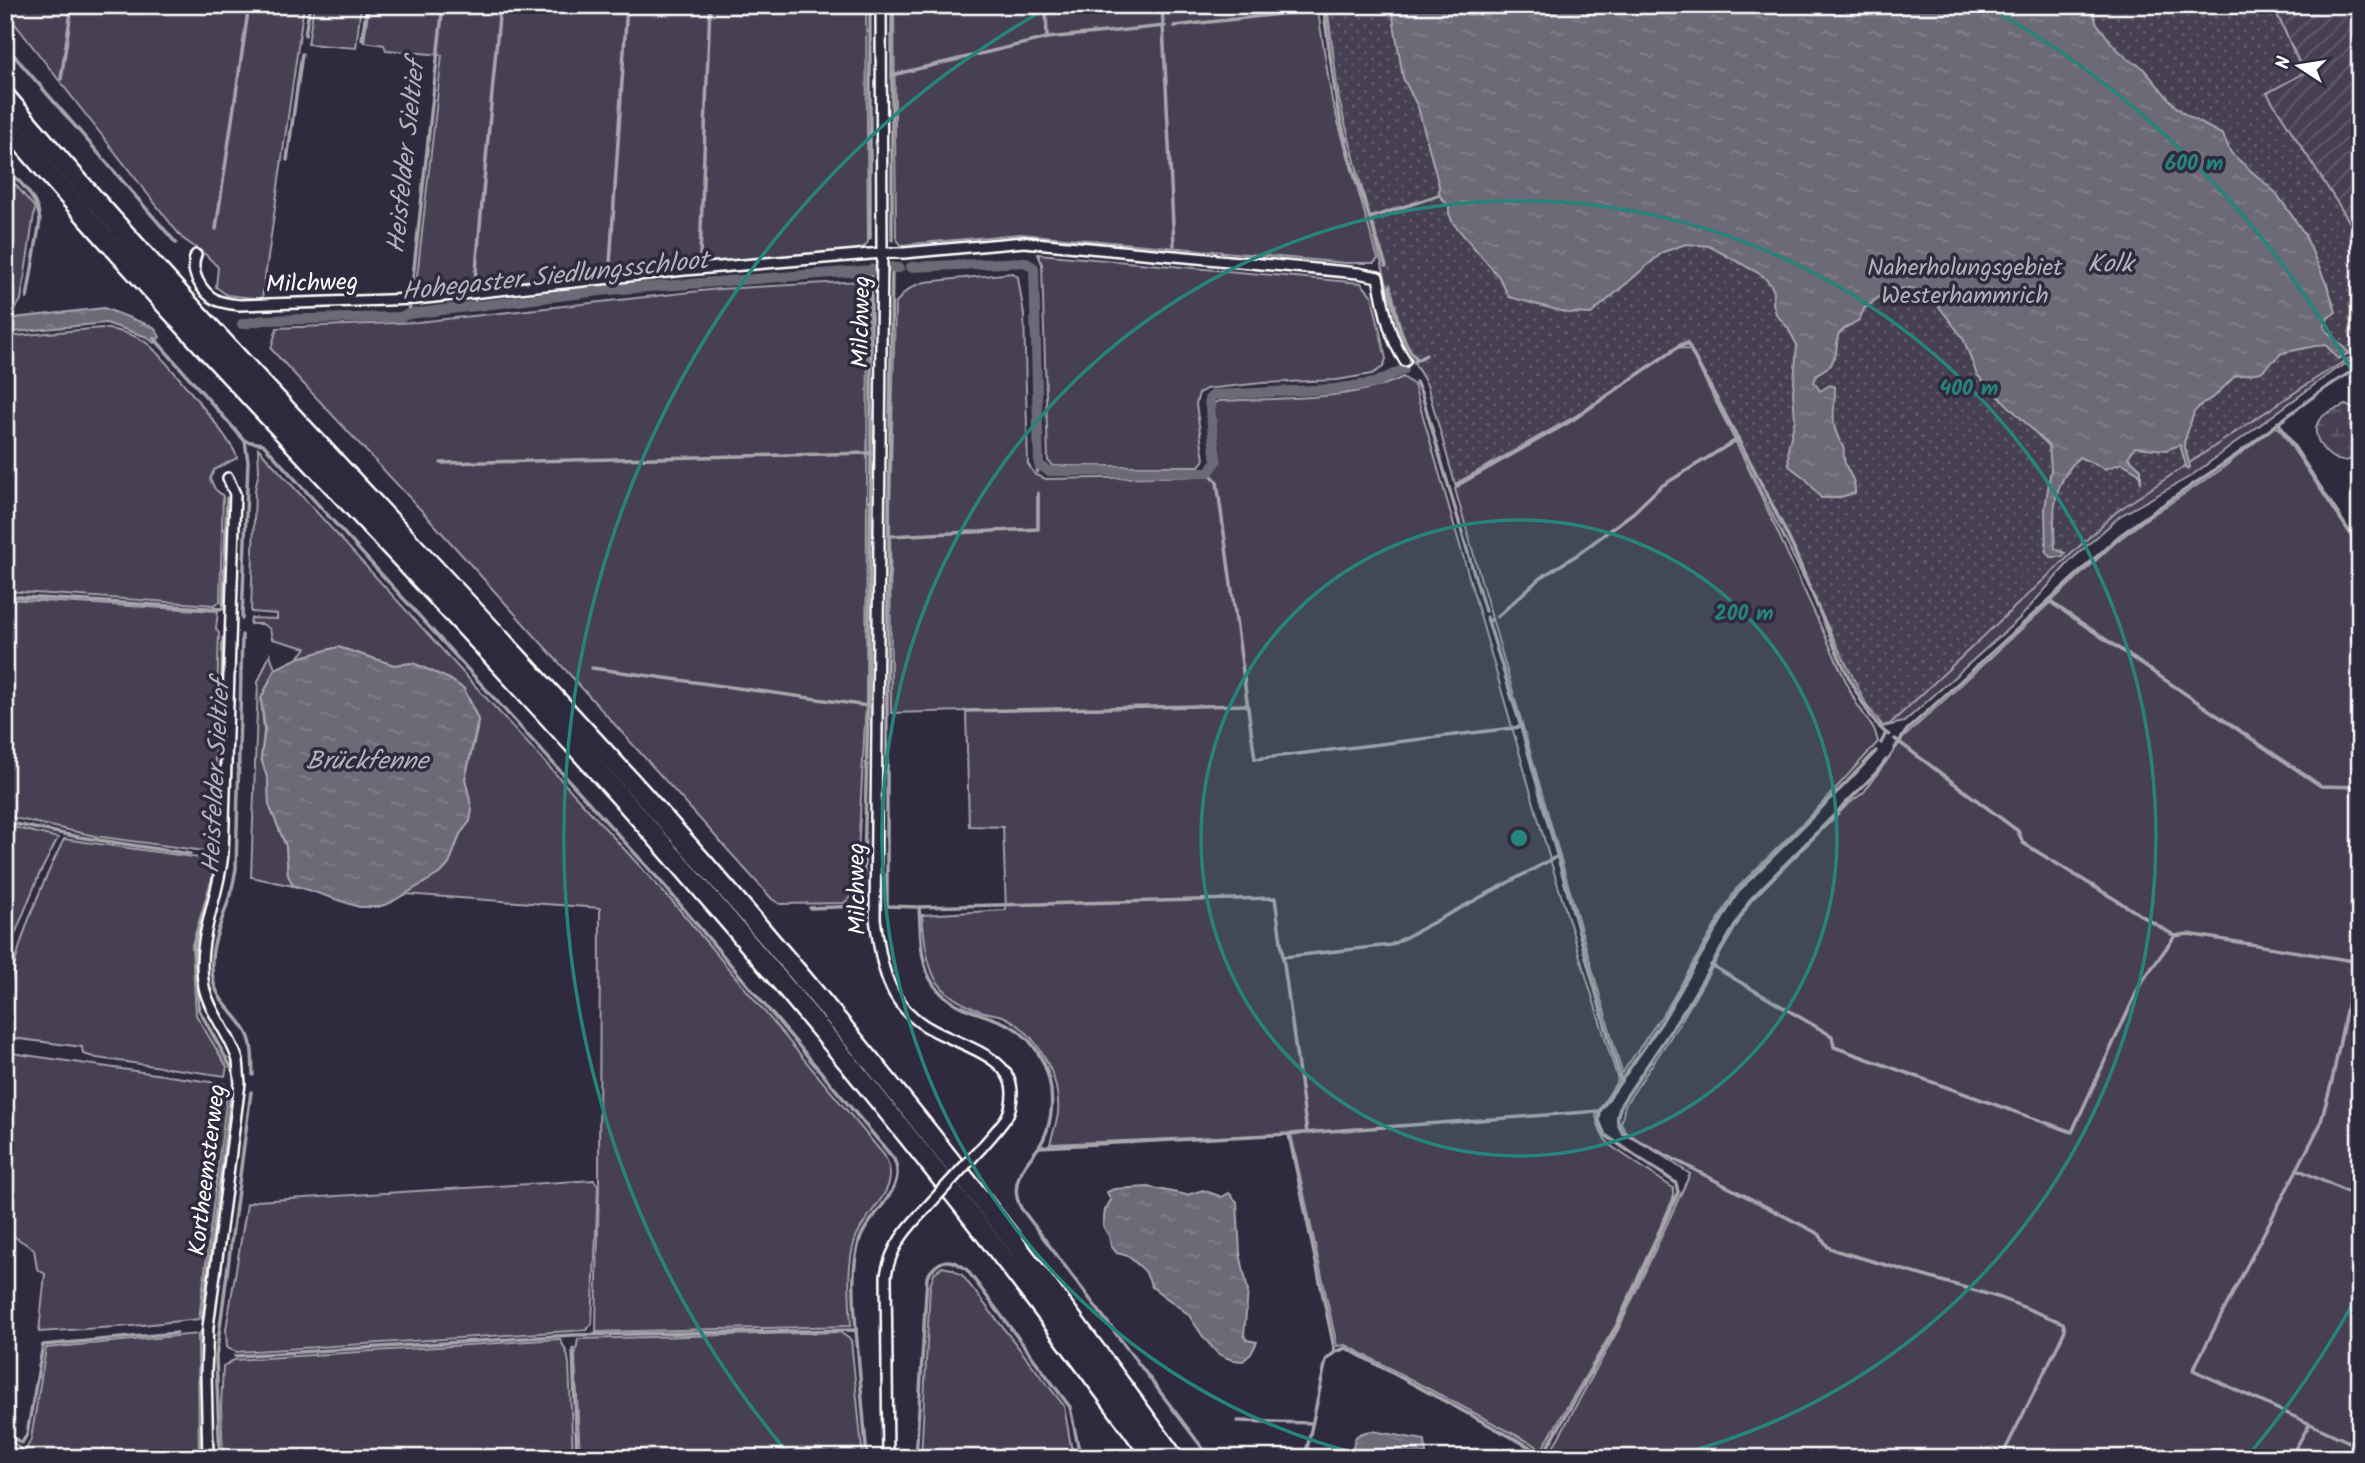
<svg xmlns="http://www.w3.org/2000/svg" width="2365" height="1463" viewBox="0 0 2365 1463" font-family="Kalam,sans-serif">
  <defs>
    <pattern id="wetland-marsh" width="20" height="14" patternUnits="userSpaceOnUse" patternTransform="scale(1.75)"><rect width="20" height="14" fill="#464152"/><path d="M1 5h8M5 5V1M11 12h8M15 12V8" fill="none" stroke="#625e6c"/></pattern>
    <pattern id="park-dots" width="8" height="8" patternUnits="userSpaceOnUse" patternTransform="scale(1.75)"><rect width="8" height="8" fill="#464152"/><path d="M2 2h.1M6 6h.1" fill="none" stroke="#625e6c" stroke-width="1.8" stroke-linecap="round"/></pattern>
    <pattern id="garden-furrows" width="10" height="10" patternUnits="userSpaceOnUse" patternTransform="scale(1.75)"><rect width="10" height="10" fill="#464152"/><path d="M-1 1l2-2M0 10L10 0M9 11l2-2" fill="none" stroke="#625e6c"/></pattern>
    <pattern id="water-ripples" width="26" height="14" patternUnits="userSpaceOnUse" patternTransform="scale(1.75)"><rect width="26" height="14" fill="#6d6a77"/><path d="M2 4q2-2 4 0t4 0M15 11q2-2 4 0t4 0" fill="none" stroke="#83808b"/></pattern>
  </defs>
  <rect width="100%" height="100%" fill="#2f2a3d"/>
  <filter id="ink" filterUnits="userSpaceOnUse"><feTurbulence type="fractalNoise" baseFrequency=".0143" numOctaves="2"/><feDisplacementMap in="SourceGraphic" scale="14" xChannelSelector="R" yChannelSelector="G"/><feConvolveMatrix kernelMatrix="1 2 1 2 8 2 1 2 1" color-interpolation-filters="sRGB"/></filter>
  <g filter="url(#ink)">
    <g fill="#464152" stroke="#a2a0a8" stroke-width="2">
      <path d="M5,5H304L262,299L227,295L216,287L218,267L206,255L182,238L5,11Z"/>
      <path d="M314,5H361L356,48L308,44Z"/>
      <path d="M369,5H866L868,242L864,247L851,251L602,272L415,294L442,55L386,50L384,45L364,42Z"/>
      <path d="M894,5H1317L1332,101L1378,259L1374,263H1346L1021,234L901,245L896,238Z"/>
      <path d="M1325,5H1391L1663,252L2065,553L2186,456L2262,91L2360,249V356L2333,371L2191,476L2120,516L2070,561L2020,618L1904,722L1882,727L1839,645L1690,342L1681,348L1690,350L1745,461L1855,701L1875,731L1878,742L1817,809L1736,889L1668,1007L1622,1073L1455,489L1459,486L1432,387L1346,125Z"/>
      <path d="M5,172L35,208L21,300L11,316L5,317Z"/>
      <path d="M1038,254L1361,283L1372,296L1386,359L1383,367L1372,374L1337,380L1262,383L1206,389L1199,393L1196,404L1204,460L1199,466H1054L1048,461L1042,264Z"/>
      <path d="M1013,273L1018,277L1024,315L1028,464L1035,475L1046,479L1210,476L1220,462L1213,409L1214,403L1219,401C1273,398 1355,401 1403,377L1414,385L1549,856L1618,1080L1596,1115C1599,1130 1602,1139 1614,1148L1673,1188V1199L1616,1325L1542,1449L1346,1345L1337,1346L1291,1134L1050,1144C1052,1134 1057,1123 1058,1113C1061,1077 1037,1033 1005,1017C998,1014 990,1014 984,1012C966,1006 945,996 935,978C926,961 924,934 922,915L1006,910L1003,827L969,826L966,711L891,713L890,508L895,305C903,292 911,286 925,282Z"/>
      <path d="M862,281L863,298L868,299L866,702L856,892L844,903L780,904L772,899L434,524L271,349L277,328L418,322L719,289Z"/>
      <path d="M102,328C116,330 137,335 148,344C162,356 236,444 237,458L214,470L210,479L215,489L223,496L220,602L214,605L5,591V337Z"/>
      <path d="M2274,427L2279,428L2360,549V1458H1547L1619,1328L1690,1174L1625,1131L1621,1124L1625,1105L1680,1023L1751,901L1846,806L1864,792L1904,737L2116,542L2146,519L2219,471Z"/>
      <path d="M258,448L678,908L884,1155C905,1190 865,1209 855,1240C846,1268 850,1298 851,1326L596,1332L599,1180L600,908L404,894L442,872L449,864L460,834L470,821V800L465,779L477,730L478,720L473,707L464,689L449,679L413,663L394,665L338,647L298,658L306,648L272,639L270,629L262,624H250L251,618L277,619V614L251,612L255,490L259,471Z"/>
      <path d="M5,599L218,611L216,629L219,633L212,852L95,836L5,816Z"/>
      <path d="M270,654L275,669L261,699L264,731L261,758L268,780L269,804L286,846L288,875L293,885L307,889L251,877L258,682Z"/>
      <path d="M5,825L58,838L39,875L5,959Z"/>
      <path d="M64,839L214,860L212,878L192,945L196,1015L227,1067L225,1076L97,1058L83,1054L82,1047L5,1037C5,969 34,900 64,839Z"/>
      <path d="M5,1052L224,1084L228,1088L199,1319L132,1326L39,1332L45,1274L37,1269L34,1249L5,1231Z"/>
      <path d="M594,1180L598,1186L592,1324L586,1330L237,1352L227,1348L226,1329L247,1204L256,1201Z"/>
      <path d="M942,1267L952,1269L962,1275L1064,1406L1071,1446L1079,1458H921L930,1286L934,1273Z"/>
      <path d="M840,1332L851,1340L863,1458H580L575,1356L578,1339Z"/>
      <path d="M198,1334L199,1458H5V1436L25,1452L31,1439L46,1348Z"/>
      <path d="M560,1339L567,1353L569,1363L573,1458H223L221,1406L223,1366L234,1360Z"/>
    </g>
    <path fill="url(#wetland-marsh)" stroke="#a2a0a8" stroke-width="2" d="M2346,405L2359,412C2360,422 2362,436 2360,445C2349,483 2306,444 2318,422C2324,412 2336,409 2346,405Z"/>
    <path fill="url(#park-dots)" stroke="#a2a0a8" stroke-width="2" d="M1327,5H2273L2304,74L2267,93L2360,238V352L2315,379L2116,512L1890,724L1883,726L1867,706L1687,342L1577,415L1455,484L1427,385L1402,342L1339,100Z"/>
    <path fill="url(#garden-furrows)" stroke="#a2a0a8" stroke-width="2" d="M2273,5H2360V238L2267,93L2304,73Z"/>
    <g fill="url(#water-ripples)" stroke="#a7a6ad" stroke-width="2">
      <path d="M1391,5H2091L2096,22L2114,46L2129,60L2142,67L2175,106L2186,115L2223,135L2231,153L2276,193L2304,233L2329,290L2336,312L2328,318L2324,327C2331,338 2341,343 2349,353L2338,359L2325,344L2282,353L2261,372L2235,376L2215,396L2202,404L2194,412L2184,443L2190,467L2187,469L2180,445L2166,450L2135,447L2128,457L2141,469V483L2139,473L2122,463L2105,469L2079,457C2051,486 2053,511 2055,549L2065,553L2063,557H2051L2046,552L2045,508L2051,469L2049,446L1977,375L1963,338L1930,295L1911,288L1897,289L1883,294L1864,309L1859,320L1845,328L1838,335L1836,353L1831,365L1817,374L1814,382L1820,391L1830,385L1835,387C1835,416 1828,421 1844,449C1841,470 1856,473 1855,493L1837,498H1821L1806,479L1789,466L1788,449L1795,419L1793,393L1797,345L1788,328L1776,314L1773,303L1774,292L1771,285L1762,275L1709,246L1686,244L1663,252L1591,314L1568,313L1509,297L1499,277L1453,223L1449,214V206L1439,195V186L1418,107L1403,78Z"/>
      <path d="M104,308L154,327L160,337L154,343L147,337L106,323L5,333V319Z"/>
      <path d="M338,647L394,665L413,663L449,679L464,689L478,720L465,779L472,810L470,821L460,834L449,864L442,872L390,903L378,907H359L293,885L288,875L286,846L269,805L268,780L261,758L265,729L261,699L275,669L298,658Z"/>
      <path d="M1148,1187L1187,1195L1203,1190L1222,1197L1229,1193L1237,1202L1240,1253L1248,1291L1244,1335L1247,1340L1257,1342L1251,1354L1243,1361L1232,1360L1218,1354L1204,1338L1188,1314L1152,1287L1145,1271L1128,1256L1117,1253L1111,1246L1109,1236L1103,1226L1105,1210L1111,1200L1107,1192L1114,1189Z"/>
      <path d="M1372,1431L1425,1440L1426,1454L1420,1457L1353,1458C1353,1440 1352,1433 1372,1431Z"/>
    </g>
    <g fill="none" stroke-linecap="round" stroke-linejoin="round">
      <g stroke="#a7a6ad" stroke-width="3.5">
        <path d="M870,5V238"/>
        <path d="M1046,5L1047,38"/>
        <path d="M1162,5L1174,245"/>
        <path d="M1323,5L1337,106L1352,165L1386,266"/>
        <path d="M1174,26L1323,9"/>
        <path d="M305,35L310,5"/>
        <path d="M362,40L367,5"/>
        <path d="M5,45L176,243"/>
        <path d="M892,75L1047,38L1165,26"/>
        <path d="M61,79L72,5"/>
        <path d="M287,160L302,54"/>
        <path d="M5,166C20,183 38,197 40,221L27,298"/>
        <path d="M1370,218L1439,195"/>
        <path d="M216,229L249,5"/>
        <path d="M892,240V5"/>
        <path d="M700,255L710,5"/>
        <path d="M610,264L627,5"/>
        <path d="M892,264L887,674V906L917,907"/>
        <path d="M871,266V453"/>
        <path d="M475,281L500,5"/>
        <path d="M1390,286C1396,310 1399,341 1417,359"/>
        <path d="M609,290L610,283"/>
        <path d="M475,307V299"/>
        <path d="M409,314L443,5"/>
        <path d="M154,338L245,441L248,461L242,619"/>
        <path d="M1415,361L1426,355"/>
        <path d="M1405,368L1406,372"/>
        <path d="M1416,382L1422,395L1485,611"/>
        <path d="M2278,422L2360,548"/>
        <path d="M245,441L263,444L662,883L894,1159C909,1190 867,1214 859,1242C851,1271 854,1300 856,1330"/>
        <path d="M441,463L871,453L868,706"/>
        <path d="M1037,472L1039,465"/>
        <path d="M1209,472L1217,482L1255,759L1521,727L1488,621"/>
        <path d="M1456,486L1571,421L1682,344L1688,345C1723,411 1759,476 1791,543C1810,584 1856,716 1889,735"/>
        <path d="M888,536L1038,529V493"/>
        <path d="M5,596L223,609L227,498"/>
        <path d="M2049,601L2315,782L2321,786L2360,787"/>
        <path d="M1487,617L1488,621L1491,620"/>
        <path d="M1497,617L1540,578L1577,555L1634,512L1660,487L1738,439"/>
        <path d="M242,635L236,869C234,878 233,887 230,895C221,927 206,949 214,984C219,1002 234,1012 244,1028C254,1042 252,1058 253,1075"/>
        <path d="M223,638L217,858L214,879L194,945L199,1010L232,1069"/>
        <path d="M592,668L868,706L863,906L810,908"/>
        <path d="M966,711L1248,705"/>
        <path d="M1521,727L1621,1081"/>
        <path d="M1895,739L2018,831L2023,843L2175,936L2188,934L2360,962"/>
        <path d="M1881,743L1886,733"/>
        <path d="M1895,748L1907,730L2117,538C2154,509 2194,485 2232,458C2276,427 2312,393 2360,367"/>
        <path d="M1886,760L1876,773L1751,899L1688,1005L1622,1103C1617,1115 1615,1122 1623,1133L1819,1234L1828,1247L1837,1251L2001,1298L2063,1323L2065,1330L2059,1343L2001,1458"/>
        <path d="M5,822L79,837L190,854"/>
        <path d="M203,856L217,858"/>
        <path d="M2360,941L2332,1081L2320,1125L2193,1370L2360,1447"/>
        <path d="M1283,957L1391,945L1558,856"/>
        <path d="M1711,965L1832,1036L1834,1047L2072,1132L2141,983L2175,936"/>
        <path d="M1289,1135L1335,1352"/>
        <path d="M1039,1147C1064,1108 1051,1047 1009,1025C983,1012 953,1011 934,985C919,965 921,931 919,907L1275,898L1307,1133"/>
        <path d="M2297,1169L2360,1198"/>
        <path d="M202,1318L231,1093"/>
        <path d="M201,1332L202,1458"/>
        <path d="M573,1349L577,1458"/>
        <path d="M235,1356L573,1335L856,1330L867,1458"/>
        <path d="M1238,1421L1312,1423"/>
        <path d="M5,1433L22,1443L27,1434L43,1345L177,1333"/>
        <path d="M220,1458L216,1357L251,1092"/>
        <path d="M916,1458L927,1277C939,1258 950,1256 967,1270L1070,1407L1078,1446L1086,1458"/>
        <path d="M1210,1458L1021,1208C1008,1183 1024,1166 1039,1147L1289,1134L1600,1111"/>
        <path d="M1305,1458L1326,1360L1335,1352L1346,1348L1543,1454"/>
        <path d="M1541,1458L1618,1325L1678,1192L1676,1183L1605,1135L1599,1121L1600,1111L1661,1023L1738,891L1847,782L1876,751"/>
        <path d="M2290,1458L2309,1425"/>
      </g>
      <g stroke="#6d6a77" stroke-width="10">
        <path d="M911,267L1025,262L1034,268L1039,465L1049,471L1209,472L1216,462L1209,399L1214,395L1334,389L1375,383L1404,369"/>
        <path d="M890,268H899"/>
        <path d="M242,324L264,320L400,317L409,314L609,290L873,270"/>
      </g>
      <defs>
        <g id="street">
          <path d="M881,5L882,253L875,918C879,950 884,990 909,1013C915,1019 923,1025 931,1029C956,1044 1011,1055 1012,1092C1012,1101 1011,1110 1006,1118C999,1128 990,1138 982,1147"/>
          <path d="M196,255C189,271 201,292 216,300C222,303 232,304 239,305L416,299L685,270L882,253H904L1024,242L1358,273L1378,277C1384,307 1388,336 1405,361"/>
          <path d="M208,1458L206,1373L208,1327L240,1083C239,1076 239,1068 238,1061C232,1037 210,1014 204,987C195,940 219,899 223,853L235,494L228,478"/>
          <path d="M888,1458L886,1276C890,1247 907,1228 927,1207"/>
        </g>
        <g id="highway">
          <path d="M5,96C209,337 433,561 644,796C833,1006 1009,1228 1174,1458"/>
          <path d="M5,123C190,341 393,544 585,757C786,980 977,1214 1153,1458"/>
        </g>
      </defs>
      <use href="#street" stroke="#fff" stroke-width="14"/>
      <use href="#highway" stroke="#fff" stroke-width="23"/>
      <use href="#street" stroke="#2f2a3d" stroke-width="9"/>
      <use href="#highway" stroke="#2f2a3d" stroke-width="18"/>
      <defs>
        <path id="street-bridge" d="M927,1207L982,1147"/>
      </defs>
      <use href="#street-bridge" stroke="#fff" stroke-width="14" stroke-linecap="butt"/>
      <use href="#street-bridge" stroke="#2f2a3d" stroke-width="9"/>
    </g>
  </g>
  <circle cx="1519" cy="838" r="318" fill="#27847c" fill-opacity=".12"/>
  <g fill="none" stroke="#27847c" stroke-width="3.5">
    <circle cx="1519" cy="838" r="318"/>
    <path d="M1370 1457A637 637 0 1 1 1668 1457"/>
    <path d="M2358 1294A955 955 0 0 1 2251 1452M787 1452A955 955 0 0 1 1049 7M1989 7A955 955 0 0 1 2358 382"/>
  </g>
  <g text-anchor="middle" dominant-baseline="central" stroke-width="7" stroke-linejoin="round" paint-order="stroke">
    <g font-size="24" fill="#b5b3ba" stroke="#2f2a3d">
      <text x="1965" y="268">Naherholungsgebiet<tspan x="1965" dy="28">Westerhammrich</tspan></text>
    </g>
    <g font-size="24" fill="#fff" stroke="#2f2a3d">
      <text transform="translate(312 284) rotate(-2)">Milchweg</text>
      <text transform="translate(862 322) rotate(-89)">Milchweg</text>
      <text transform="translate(858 889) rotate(-91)">Milchweg</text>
      <text transform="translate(208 1170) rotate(-83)">Kortheemsterweg</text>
    </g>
    <g font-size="26" font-style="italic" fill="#b6b4bb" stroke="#2f2a3d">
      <text transform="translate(407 157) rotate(-84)">Heisfelder Sieltief</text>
      <text x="2110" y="265">Kolk</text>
      <text transform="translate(555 277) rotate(-6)">Hohegaster Siedlungsschloot</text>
      <text x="367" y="762">Brückfenne</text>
      <text transform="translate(217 777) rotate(-87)">Heisfelder Sieltief</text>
    </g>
  </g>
  <circle cx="1519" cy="838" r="10" fill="#27847c" stroke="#2f2a3d" stroke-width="3.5"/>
  <g font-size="21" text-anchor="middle" font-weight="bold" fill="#27847c" stroke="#2f2a3d" stroke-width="7" stroke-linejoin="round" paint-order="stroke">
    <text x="2194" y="170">600 m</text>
    <text x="1969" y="395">400 m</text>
    <text x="1744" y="620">200 m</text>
  </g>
  <rect width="2365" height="1463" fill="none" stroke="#2f2a3d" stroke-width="28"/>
  <rect x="14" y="14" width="2337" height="1435" fill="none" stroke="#fff" stroke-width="2.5" filter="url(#ink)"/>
  <g transform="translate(2299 66) rotate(282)" stroke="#2f2a3d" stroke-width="5" paint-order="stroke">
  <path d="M0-5L12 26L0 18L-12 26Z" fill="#ffffff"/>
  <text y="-10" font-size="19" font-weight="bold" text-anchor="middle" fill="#ffffff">N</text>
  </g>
</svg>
